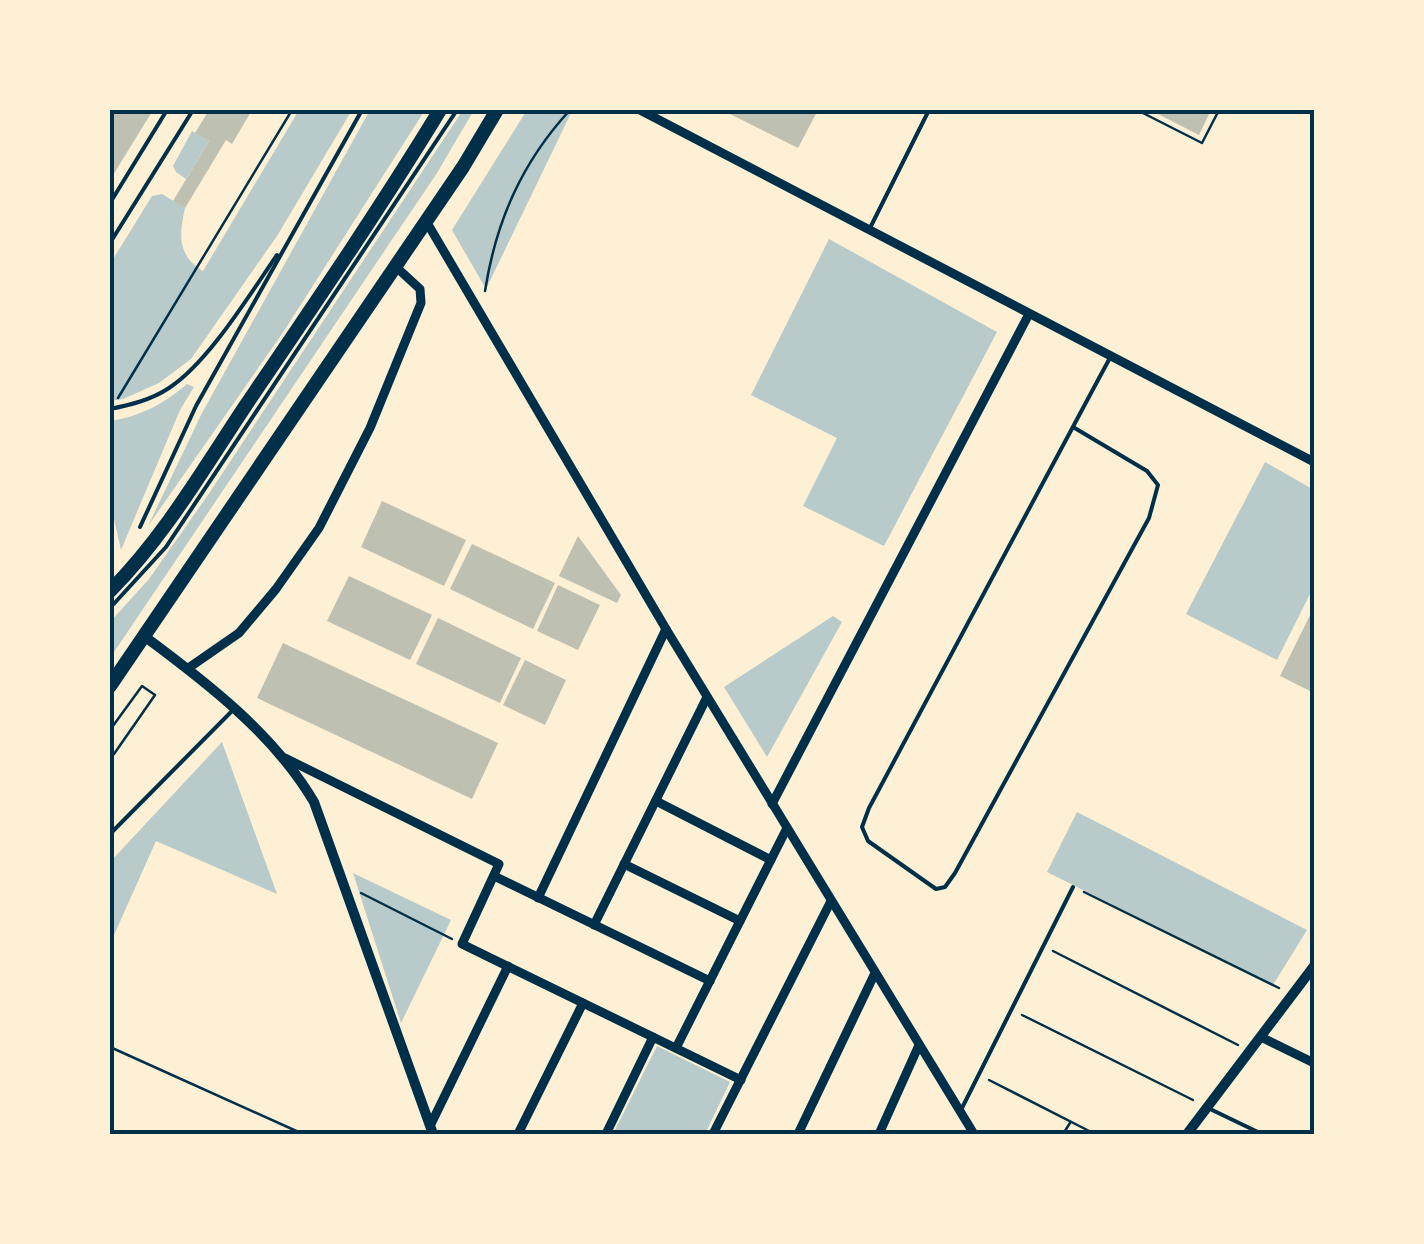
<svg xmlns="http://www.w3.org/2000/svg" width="1424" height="1244" viewBox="0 0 1424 1244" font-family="'Open Sans',sans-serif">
  <rect width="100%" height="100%" fill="#fdf0d5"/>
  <g fill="#b9caca">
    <path d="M299,110H352L277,236L191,359L159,383L123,399L110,401V264L152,196L162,194L185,208C179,236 177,255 203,271Z"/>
    <path d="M370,110H425L284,331L148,526L202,413Z"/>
    <path d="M463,110H474L437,173L110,658V622L149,579L210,492Z"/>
    <path d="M527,110L572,111L486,289L452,230Z"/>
    <path d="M192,131L209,141L186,179L176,172L173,166Z"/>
    <path d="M829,239L997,332L884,546L803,506L837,438L751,395Z"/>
    <path d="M187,384L194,387L180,410L121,550L110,501V421C142,416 163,404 187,384Z"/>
    <path d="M1265,462L1314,490V586L1277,660L1186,614Z"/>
    <path d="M833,616L842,622L767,757L724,687Z"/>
    <path d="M222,742L277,894L156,841L110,944V862Z"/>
    <path d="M1077,812L1307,930L1273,985L1047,872Z"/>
    <path d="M353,873L451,920L401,1023Z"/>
    <path d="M657,1046L730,1082L705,1134H613Z"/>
  </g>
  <g fill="#bec0b2">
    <path d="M110,110H153L110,180Z"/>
    <path d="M209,110H252L232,144L226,140L185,208L173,201L209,141L195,133Z"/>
    <path d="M722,110H818L798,148Z"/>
    <path d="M1150,110H1211L1199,135Z"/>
    <path d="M382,501L466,540L444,586L361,547Z"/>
    <path d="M578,536L621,595L617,603L559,576Z"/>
    <path d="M472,544L555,583L533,629L450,589Z"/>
    <path d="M349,576L432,615L410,660L327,621Z"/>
    <path d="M558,585L600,605L578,650L537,631Z"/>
    <path d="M1314,607V693L1280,676Z"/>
    <path d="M438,618L521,658L500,703L416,664Z"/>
    <path d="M283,643L498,743L472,799L257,698Z"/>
    <path d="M525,660L566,680L545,725L503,705Z"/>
  </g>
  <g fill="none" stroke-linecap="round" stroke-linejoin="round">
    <g stroke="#003049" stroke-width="2.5">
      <path d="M1137,110L1202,143L1219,110"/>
      <path d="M485,291C496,221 522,162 570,110"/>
      <path d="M118,398L292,110"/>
      <path d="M110,730L142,686L155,695L114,754L110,751"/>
      <path d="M1084,892L1279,988"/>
      <path d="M361,893L452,939"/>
      <path d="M1053,951L1238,1045"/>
      <path d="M1022,1015L1193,1100"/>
      <path d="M110,1047L303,1134"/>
      <path d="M989,1080L1095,1134"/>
      <path d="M1063,1134L1070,1123"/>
    </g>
    <g stroke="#003049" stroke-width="4">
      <path d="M110,203L167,110"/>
      <path d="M869,230L929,110"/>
      <path d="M110,243L193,110"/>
      <path d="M110,409C130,405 151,400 169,388C208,363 250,294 277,255"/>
      <path d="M1073,427L1147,471L1158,485L1149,518L955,873L945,887L936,889L868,841L862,827L869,808L1098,380L1111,356"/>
      <path d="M140,527L196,406L362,110"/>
      <path d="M110,608L166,547L457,110"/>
      <path d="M110,834L233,710"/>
      <path d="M962,1108L1073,887"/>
      <path d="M1208,1108L1262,1134"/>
    </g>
    <g stroke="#003049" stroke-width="9">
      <path d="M640,110L1314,462"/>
      <path d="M426,221L666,629L974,1134"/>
      <path d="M187,669L239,633L276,589L319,528L370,428L421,303L420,289L395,266"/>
      <path d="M285,758L499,864L462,944L741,1080"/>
      <path d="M656,801L771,860"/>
      <path d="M772,804L1029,314"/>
      <path d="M624,864L740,921"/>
      <path d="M494,876L710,981"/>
      <path d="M538,898L666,629"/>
      <path d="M594,925L707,697"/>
      <path d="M1263,1038L1314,1063"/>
      <path d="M676,1048L787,828"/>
      <path d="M431,1124L508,966"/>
      <path d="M518,1134L583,1003"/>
      <path d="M606,1134L653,1037"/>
      <path d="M713,1134L831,901"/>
      <path d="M798,1134L875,973"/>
      <path d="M879,1134L919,1045"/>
    </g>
    <g stroke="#003049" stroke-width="10">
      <path d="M144,636C206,682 274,734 314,802L433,1134"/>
      <path d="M1187,1134L1314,966"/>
    </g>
    <g stroke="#003049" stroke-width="14">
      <path d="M110,591C164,537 204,468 246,405C312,308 379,210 440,110"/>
      <path d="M110,686L463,167L497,110"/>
    </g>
  </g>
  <rect width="1424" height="1244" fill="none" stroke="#fdf0d5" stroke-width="225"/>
  <rect x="112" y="112" width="1200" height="1020" fill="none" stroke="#003049" stroke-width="4"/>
</svg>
